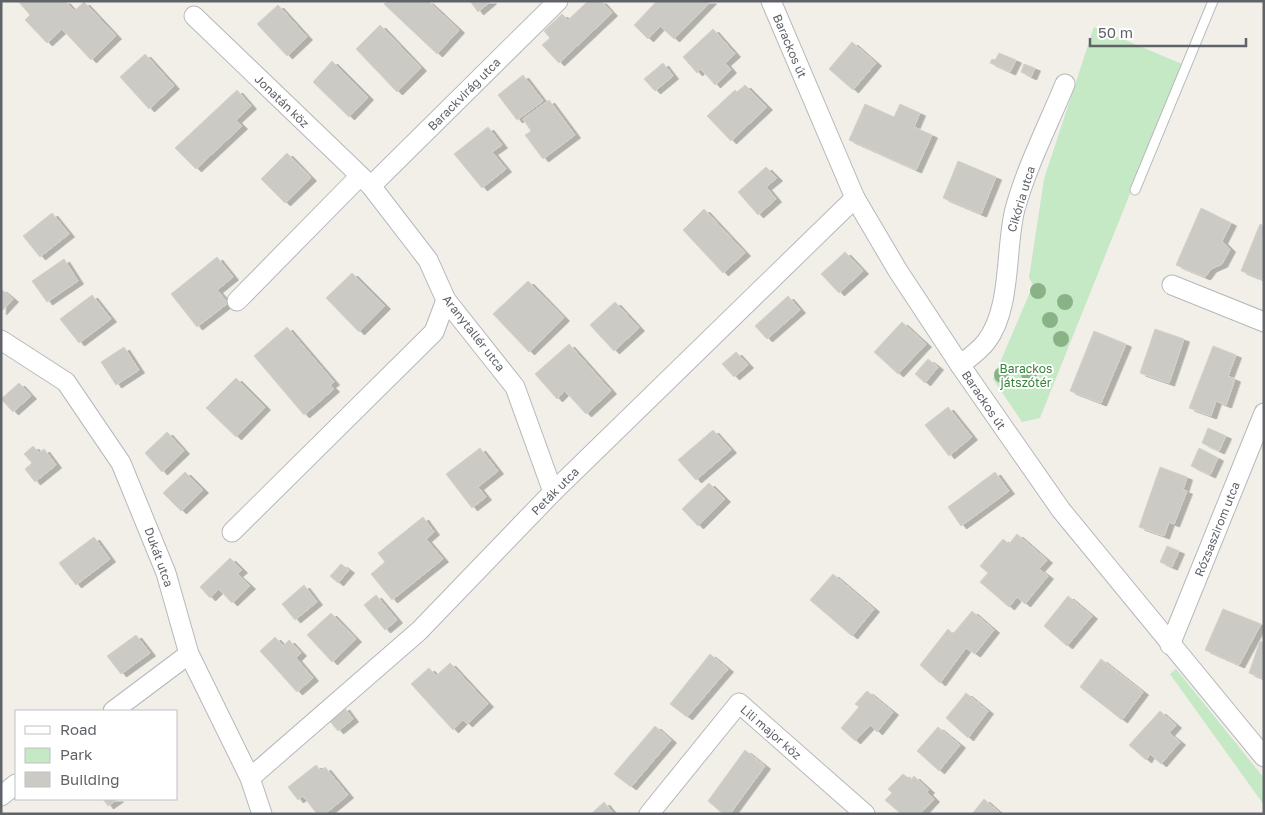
<svg xmlns="http://www.w3.org/2000/svg" width="1265" height="815" viewBox="0 0 1265 815" font-family="'Golos Text',sans-serif">
  <defs>
    <filter id="shadow"><feDropShadow dx="5.5" dy="3" stdDeviation="0" flood-color="#0004"/></filter>
  </defs>
  <rect width="100%" height="100%" fill="#f1efe8"/>
  <g fill="#c5e8c5">
    <path d="M1094,27L1182,64L1040,418L1022,422L993,379L1033,285L1029,278L1044,179Z"/>
    <path d="M1176,669L1264,778V805L1170,674Z"/>
  </g>
  <g fill="#cccac5" stroke="#d6d1c6" filter="url(#shadow)">
    <path d="M18,1H65L74,11L84,2L116,36L91,60L62,29L47,43L25,20L30,15Z"/>
    <path d="M387,1H428L459,30L437,54L384,4Z"/>
    <path d="M470,1H491L478,12Z"/>
    <path d="M588,1H601L612,13L559,63L542,45L550,38L544,31L562,14L568,20Z"/>
    <path d="M657,1H711L674,39L660,26L648,39L634,25Z"/>
    <path d="M278,5L307,37L287,56L257,24Z"/>
    <path d="M380,25L421,68L397,92L356,49Z"/>
    <path d="M713,29L735,54L725,63L731,70L715,85L701,69L697,73L683,57Z"/>
    <path d="M852,42L876,63L853,90L829,69Z"/>
    <path d="M999,53L1016,60L1010,72L990,63L992,59L995,60Z"/>
    <path d="M145,54L174,86L149,109L120,77Z"/>
    <path d="M332,61L368,97L349,117L313,82Z"/>
    <path d="M663,63L673,76L655,91L644,79Z"/>
    <path d="M1024,64L1035,68L1031,77L1021,72Z"/>
    <path d="M523,75L543,101L517,120L498,95Z"/>
    <path d="M745,85L767,107L731,141L707,116L735,90L737,92Z"/>
    <path d="M237,90L251,106L236,120L242,126L196,169L175,148Z"/>
    <path d="M549,100L575,135L543,159L525,135L531,131L523,119Z"/>
    <path d="M865,104L894,117L900,104L920,113L914,127L932,135L916,170L849,140Z"/>
    <path d="M488,127L502,145L492,152L506,169L482,188L454,154Z"/>
    <path d="M287,153L311,178L285,203L261,179Z"/>
    <path d="M958,161L996,177L981,214L943,198Z"/>
    <path d="M766,167L777,178L766,187L776,199L758,215L738,192Z"/>
    <path d="M1201,208L1231,223L1222,241L1230,249L1222,264L1211,269L1205,277L1176,265Z"/>
    <path d="M704,209L745,253L723,273L683,230Z"/>
    <path d="M52,213L69,234L40,257L23,236Z"/>
    <path d="M1260,224L1264,226V280L1241,271Z"/>
    <path d="M845,252L863,271L839,293L821,274Z"/>
    <path d="M217,257L233,277L217,290L228,303L197,327L171,294Z"/>
    <path d="M64,259L78,281L47,302L32,281Z"/>
    <path d="M352,273L385,306L359,332L326,298Z"/>
    <path d="M528,281L564,318L529,352L493,314Z"/>
    <path d="M1,289L13,299L1,312Z"/>
    <path d="M92,295L111,319L79,343L60,319Z"/>
    <path d="M788,296L800,310L767,339L755,326Z"/>
    <path d="M615,302L639,328L614,351L590,325Z"/>
    <path d="M902,322L926,344L898,374L874,352Z"/>
    <path d="M287,327L334,382L330,385L334,389L304,415L254,356Z"/>
    <path d="M1155,329L1184,339L1169,383L1140,373Z"/>
    <path d="M1094,331L1126,344L1101,403L1070,391Z"/>
    <path d="M569,344L611,391L586,414L565,391L557,399L535,374Z"/>
    <path d="M1213,346L1236,355L1228,376L1235,379L1226,405L1216,401L1211,416L1189,408Z"/>
    <path d="M124,347L139,370L116,385L101,362Z"/>
    <path d="M736,352L748,365L734,377L722,364Z"/>
    <path d="M928,359L938,367L925,383L915,374Z"/>
    <path d="M236,378L265,407L236,437L206,408Z"/>
    <path d="M19,383L31,396L13,412L1,399Z"/>
    <path d="M948,407L972,437L949,456L925,425Z"/>
    <path d="M1208,428L1226,436L1219,451L1202,443Z"/>
    <path d="M713,430L731,450L696,480L678,460Z"/>
    <path d="M167,432L184,451L162,472L145,453Z"/>
    <path d="M33,446L39,453L44,449L56,465L35,482L25,469L32,463L24,454Z"/>
    <path d="M480,448L498,471L478,487L486,497L472,508L446,474Z"/>
    <path d="M1199,448L1218,458L1210,475L1191,466Z"/>
    <path d="M1160,467L1187,477L1183,490L1187,491L1174,524L1169,522L1164,536L1139,527Z"/>
    <path d="M185,472L203,490L181,511L163,493Z"/>
    <path d="M995,472L1009,491L961,526L948,507Z"/>
    <path d="M709,483L725,499L698,526L682,509Z"/>
    <path d="M423,517L434,532L426,539L443,559L392,600L371,574L385,562L378,553Z"/>
    <path d="M1017,534L1047,560L1039,569L1048,576L1025,604L1017,597L1009,607L980,582L988,573L980,566L1003,539L1009,544Z"/>
    <path d="M94,537L110,559L76,585L59,563Z"/>
    <path d="M1167,546L1179,551L1172,567L1160,562Z"/>
    <path d="M230,558L242,570L237,574L250,586L232,603L219,589L210,598L200,587Z"/>
    <path d="M341,564L349,570L338,583L330,576Z"/>
    <path d="M833,574L874,609L852,636L810,600Z"/>
    <path d="M304,585L317,602L295,620L282,604Z"/>
    <path d="M376,595L397,620L385,630L364,605Z"/>
    <path d="M1068,596L1092,616L1067,646L1044,626Z"/>
    <path d="M1223,609L1261,624L1239,665L1205,650Z"/>
    <path d="M972,611L994,630L975,654L966,648L940,683L920,665L948,629L953,634Z"/>
    <path d="M331,613L356,639L332,662L307,635Z"/>
    <path d="M136,635L150,653L121,674L107,656Z"/>
    <path d="M275,637L283,646L289,640L301,653L296,658L313,678L297,692L260,651Z"/>
    <path d="M1260,641L1264,643V679L1249,673Z"/>
    <path d="M710,654L728,669L687,717L670,704Z"/>
    <path d="M1101,659L1143,692L1122,720L1080,687Z"/>
    <path d="M450,663L488,704L467,724L463,720L453,730L411,684L429,668L436,676Z"/>
    <path d="M867,691L893,712L877,732L870,725L855,741L841,728L859,707L855,704Z"/>
    <path d="M966,693L988,711L968,738L946,718Z"/>
    <path d="M344,707L353,719L338,731L328,719Z"/>
    <path d="M1160,711L1176,725L1169,733L1180,742L1161,764L1150,754L1146,760L1129,745Z"/>
    <path d="M655,726L671,740L631,787L614,774Z"/>
    <path d="M938,727L960,745L939,771L917,751Z"/>
    <path d="M745,750L765,766L730,814H723L708,801Z"/>
    <path d="M316,765L321,771L325,767L348,795L325,814H317L303,796L298,800L288,787Z"/>
    <path d="M903,774L911,780L914,776L929,790L927,792L934,799L920,814H901L885,800L892,793L888,789Z"/>
    <path d="M103,799H118L108,806Z"/>
    <path d="M984,799L1001,814H972Z"/>
    <path d="M604,802L614,814H591Z"/>
  </g>
  <g fill="none" stroke-linecap="round" stroke-linejoin="round">
    <defs>
      <path id="lane" d="M1135,190L1213,1"/>
      <g id="street">
        <path d="M771,1L855,198L898,271L960,365L1061,510L1264,757"/>
        <path d="M194,16L371,186L428,260L446,300L515,387L553,492"/>
        <path d="M371,186L558,1"/>
        <path d="M1172,285L1264,322"/>
        <path d="M237,301L360,176"/>
        <path d="M1,340L66,382L121,463L166,573L189,654L250,778L262,814"/>
        <path d="M960,365C969,358 979,351 986,342C1012,309 1005,248 1015,209C1027,166 1048,125 1065,84"/>
        <path d="M232,532L434,332L446,300"/>
        <path d="M1170,645L1264,413"/>
        <path d="M113,711L189,654"/>
        <path d="M250,778L419,631L553,492L855,198"/>
        <path d="M1,796L16,784"/>
        <path d="M649,814L739,703L865,814"/>
      </g>
    </defs>
    <use href="#lane" stroke="#b5b8bc" stroke-width="11"/>
    <use href="#street" stroke="#b5b8bc" stroke-width="21"/>
    <use href="#lane" stroke="#fff" stroke-width="9"/>
    <use href="#street" stroke="#fff" stroke-width="19"/>
  </g>
  <g fill="#89b387">
    <circle cx="1038" cy="291" r="8"/>
    <circle cx="1065" cy="302" r="8"/>
    <circle cx="1050" cy="320" r="8"/>
    <circle cx="1061" cy="339" r="8"/>
    <circle cx="1029" cy="374" r="8"/>
    <circle cx="1002" cy="375" r="8"/>
  </g>
  <g text-anchor="middle" dominant-baseline="central" stroke-width="4" stroke-linejoin="round" paint-order="stroke">
    <g font-size="12" fill="#5f6368" stroke="#fff">
      <text transform="translate(790 46) rotate(67)">Barackos út</text>
      <text transform="translate(464 94) rotate(-45)">Barackvirág utca</text>
      <text transform="translate(282 101) rotate(44)">Jonatán köz</text>
      <text transform="translate(1021 199) rotate(-73)">Cikória utca</text>
      <text transform="translate(474 333) rotate(52)">Aranytallér utca</text>
      <text transform="translate(984 400) rotate(56)">Barackos út</text>
      <text transform="translate(555 491) rotate(-45)">Peták utca</text>
      <text transform="translate(1217 529) rotate(-68)">Rózsaszirom utca</text>
      <text transform="translate(159 557) rotate(70)">Dukát utca</text>
      <text transform="translate(771 732) rotate(41)">Lili major köz</text>
    </g>
    <g font-size="12" fill="#348238" stroke="#fff">
      <text x="1026" y="368">Barackos<tspan x="1026" dy="14">játszótér</tspan></text>
    </g>
  </g>
  <rect width="1265" height="815" fill="none" stroke="#5f6368" stroke-width="5"/>
  <rect x="15" y="710" width="162" height="90" fill="#ffffff" stroke="#bfc1c3"/>
  <rect x="25" y="726" width="25" height="8" fill="#ffffff" stroke="#bfc1c3"/>
  <text x="60" y="735" font-size="15" fill="#5f6368">Road</text>
  <rect x="25" y="748" width="25" height="15" fill="#c5e8c5" stroke="#bfc1c3"/>
  <text x="60" y="760" font-size="15" fill="#5f6368">Park</text>
  <rect x="25" y="772" width="25" height="15" fill="#cccac5" stroke="#bfc1c3"/>
  <text x="60" y="785" font-size="15" fill="#5f6368">Building</text>
  <path d="M1090 38v8h156v-8" fill="none" stroke="#5f6368" stroke-width="2.5"/>
  <text x="1098" y="38" font-size="15" fill="#5f6368" stroke="#ffffff" stroke-width="4" paint-order="stroke">50 m</text>
</svg>
